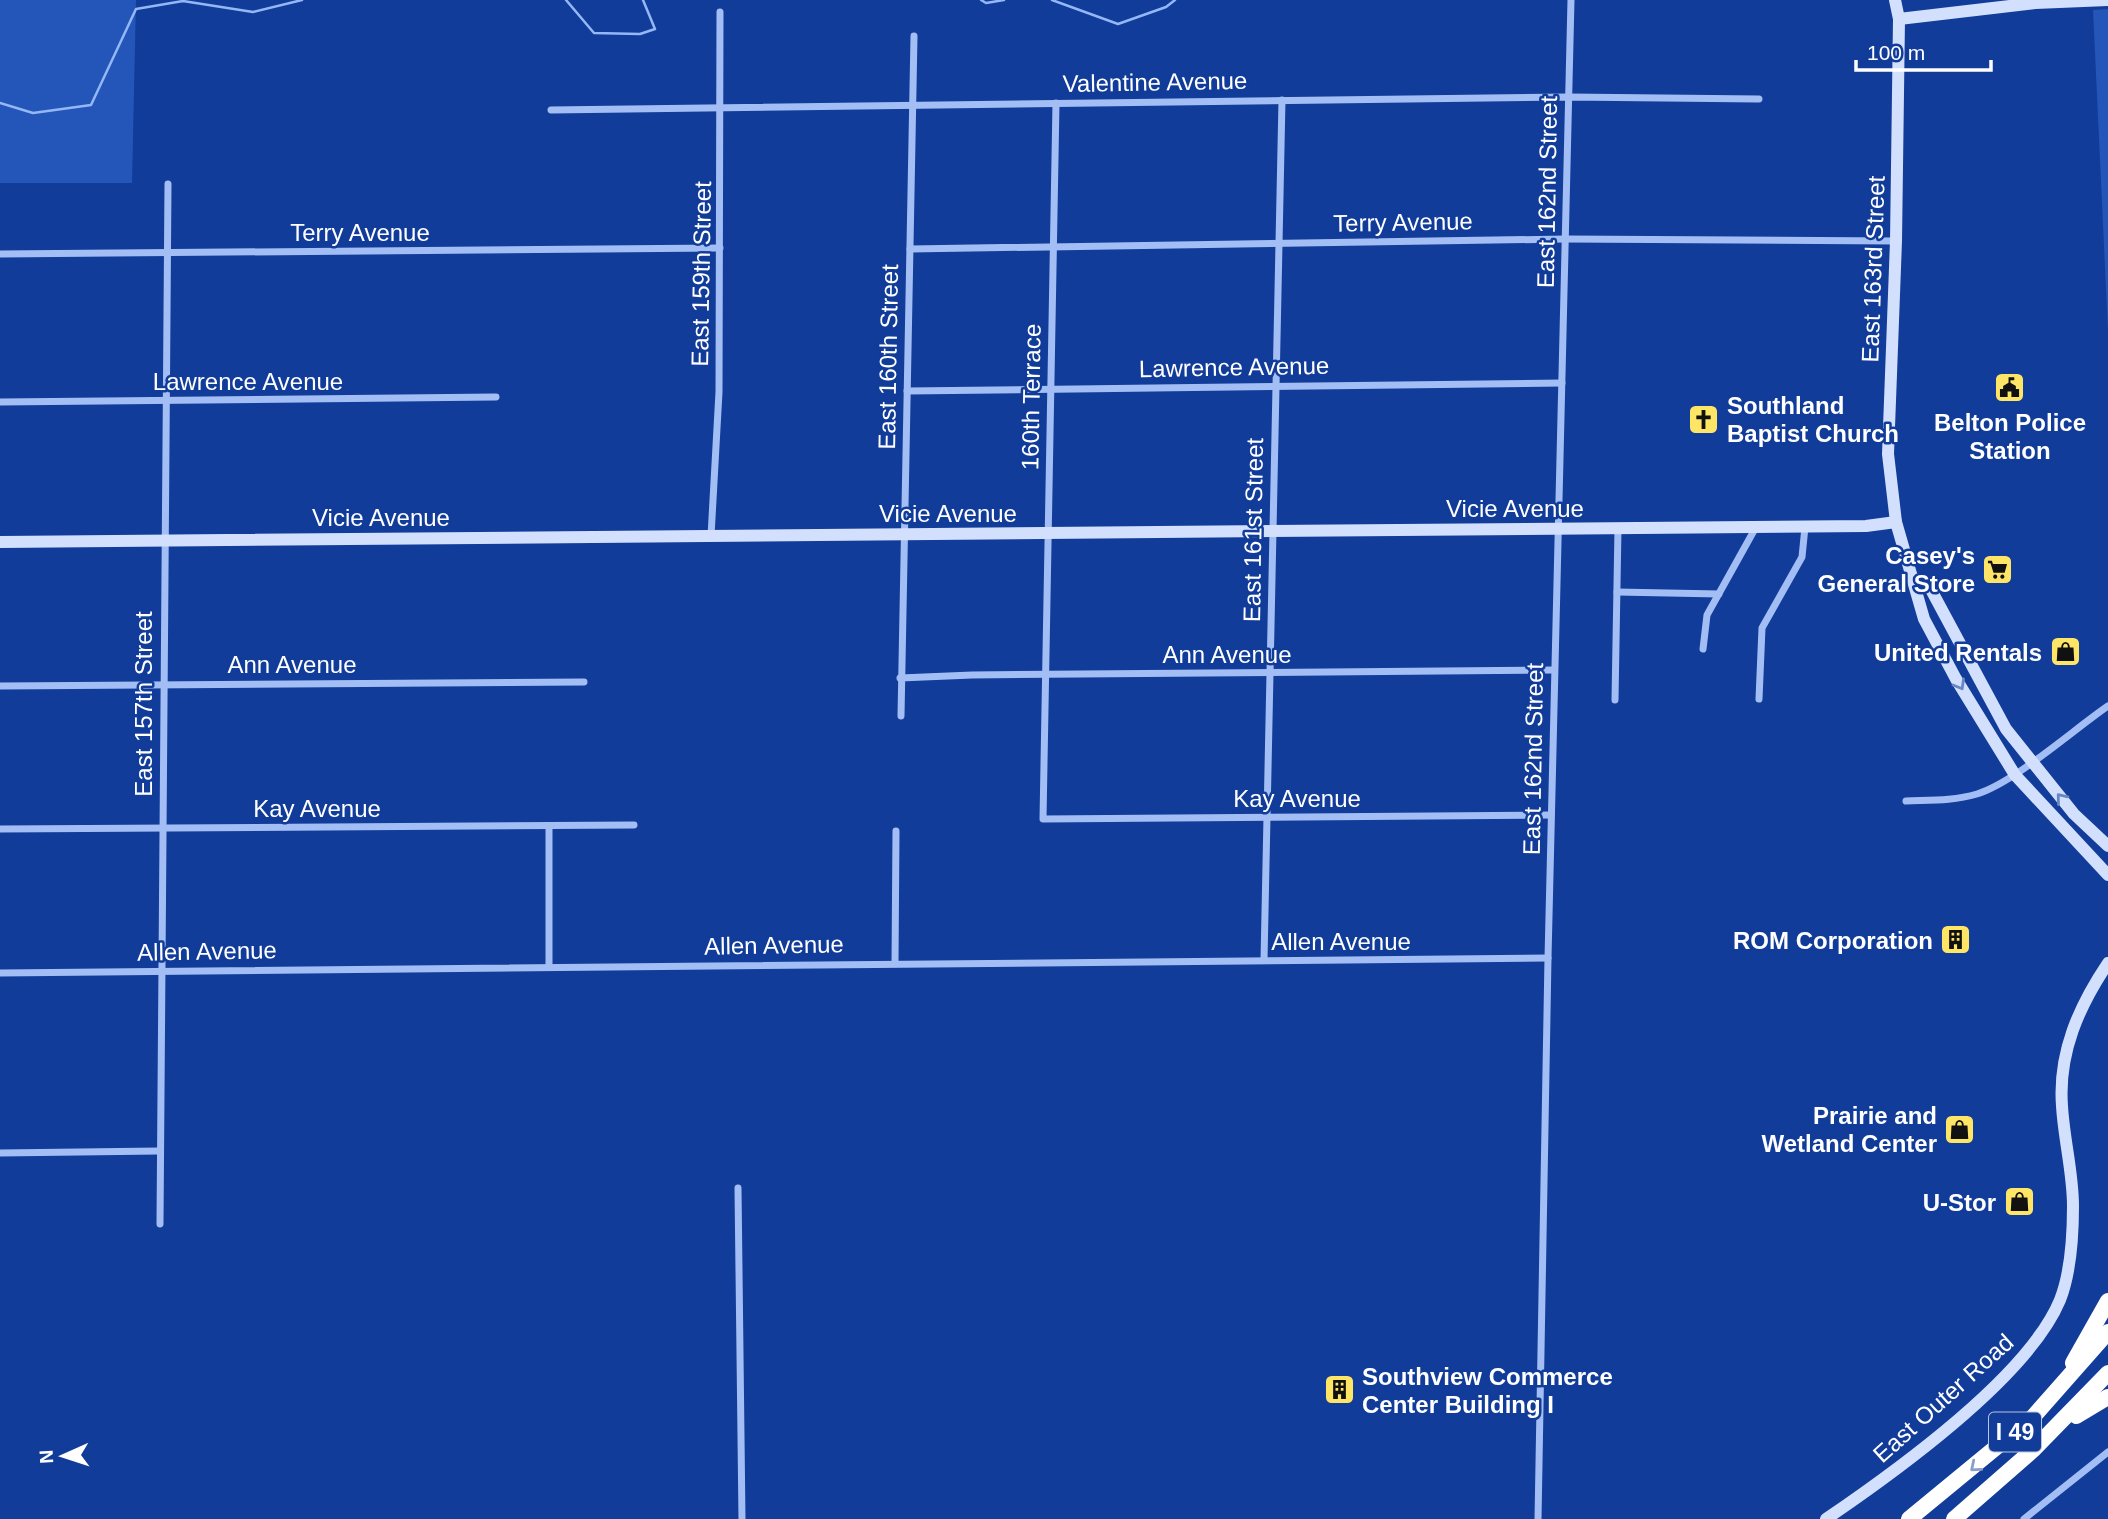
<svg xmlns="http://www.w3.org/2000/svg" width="2108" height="1519" viewBox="0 0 2108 1519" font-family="Arial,sans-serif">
  <rect width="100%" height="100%" fill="#113c99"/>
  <g fill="#2455b8">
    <path d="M0,0H136L132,183H0Z"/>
    <path d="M2108,9V332L2093,10Z"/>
  </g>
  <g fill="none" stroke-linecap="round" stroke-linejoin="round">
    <g stroke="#94b7f7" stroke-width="2.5">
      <path d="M566,0L594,33L640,34L655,29L643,0"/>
      <path d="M981,0L986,3L1004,0"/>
      <path d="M1052,0L1118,24L1166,7L1175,0"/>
      <path d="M0,103L33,113L91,105L136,9L183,1L253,12L302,0"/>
    </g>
    <g stroke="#a3bef4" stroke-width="7">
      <path d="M1056,103L1043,819L1551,815"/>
      <path d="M551,110L1568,97L1759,99"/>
      <path d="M910,249L1565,239L1896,241"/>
      <path d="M0,254L720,248"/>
      <path d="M907,391L1562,383"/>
      <path d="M0,402L496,397"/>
      <path d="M711,536L719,392L720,12"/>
      <path d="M1617,592L1719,594"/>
      <path d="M1703,649L1707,615L1756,527"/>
      <path d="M900,678L972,675L1554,670"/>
      <path d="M0,686L584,682"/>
      <path d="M1759,699L1762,628L1802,557L1805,527"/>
      <path d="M1615,700L1618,528"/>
      <path d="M901,716L914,36"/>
      <path d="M1906,801C1930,800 1953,801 1977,794C2015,782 2073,730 2108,706"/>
      <path d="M549,826V966"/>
      <path d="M0,829L634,825"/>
      <path d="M1264,960L1282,100"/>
      <path d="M895,963L896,831"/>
      <path d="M0,973L1548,958"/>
      <path d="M0,1153L159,1151"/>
      <path d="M738,1188L742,1519"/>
      <path d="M160,1224L168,184"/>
      <path d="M1538,1519L1548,958L1571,0"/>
      <path d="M2024,1519L2108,1452"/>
    </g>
    <g stroke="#d3e0fd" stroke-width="12">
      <path d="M1895,0L1899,19L1896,241L1888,454L1896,522L1924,619L1956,679L2015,775L2108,875"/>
      <path d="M1899,19L2035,3L2108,0"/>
      <path d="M0,542L1866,526L1896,522"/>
      <path d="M1915,579L1928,584L2006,729L2074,814L2108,846"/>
      <path d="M1826,1519C1895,1472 2028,1377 2060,1300C2071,1272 2073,1237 2073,1206C2073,1173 2064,1140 2062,1106C2058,1053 2079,1006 2108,963"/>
    </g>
    <g stroke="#fff" stroke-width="16">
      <path d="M2073,1363L2108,1301"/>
      <path d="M2076,1416L2108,1397"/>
      <path d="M1909,1519L2033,1417L2108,1332"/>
      <path d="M1954,1519L2034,1449L2108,1373"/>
    </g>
  </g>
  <defs><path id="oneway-chevron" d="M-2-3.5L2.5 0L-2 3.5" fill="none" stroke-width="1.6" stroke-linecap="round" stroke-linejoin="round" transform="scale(1.75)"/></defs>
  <g stroke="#6886c6">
    <use href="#oneway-chevron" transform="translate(1960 685) rotate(60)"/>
    <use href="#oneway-chevron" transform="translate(2061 798) rotate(-129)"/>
  </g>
  <use stroke="#889ecc" href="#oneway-chevron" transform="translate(1975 1467) rotate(140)"/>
  <defs>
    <symbol id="civic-square" viewBox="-11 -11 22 22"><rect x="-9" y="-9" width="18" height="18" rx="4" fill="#ffe566" stroke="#113c99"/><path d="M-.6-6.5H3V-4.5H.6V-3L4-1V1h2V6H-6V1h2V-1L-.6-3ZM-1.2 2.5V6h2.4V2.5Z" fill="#111"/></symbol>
    <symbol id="church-square" viewBox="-11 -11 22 22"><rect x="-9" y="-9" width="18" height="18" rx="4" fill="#ffe566" stroke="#113c99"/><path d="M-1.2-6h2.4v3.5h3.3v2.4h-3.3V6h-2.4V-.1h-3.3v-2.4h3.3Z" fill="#111"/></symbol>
    <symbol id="supermarket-square" viewBox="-11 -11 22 22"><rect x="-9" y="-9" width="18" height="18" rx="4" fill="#ffe566" stroke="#113c99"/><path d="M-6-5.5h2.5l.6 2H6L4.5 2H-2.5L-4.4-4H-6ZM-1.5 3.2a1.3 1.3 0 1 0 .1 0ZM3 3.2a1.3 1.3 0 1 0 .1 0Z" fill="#111"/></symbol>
    <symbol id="shop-square" viewBox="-11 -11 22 22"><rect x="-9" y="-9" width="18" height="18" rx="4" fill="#ffe566" stroke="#113c99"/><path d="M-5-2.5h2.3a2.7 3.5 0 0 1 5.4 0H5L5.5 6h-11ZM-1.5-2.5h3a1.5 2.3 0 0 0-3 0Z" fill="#111"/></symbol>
    <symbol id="building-square" viewBox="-11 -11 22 22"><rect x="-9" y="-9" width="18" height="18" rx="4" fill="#ffe566" stroke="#113c99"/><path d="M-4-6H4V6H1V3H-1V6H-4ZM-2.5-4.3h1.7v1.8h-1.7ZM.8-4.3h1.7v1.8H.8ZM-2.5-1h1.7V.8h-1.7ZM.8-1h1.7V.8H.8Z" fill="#111"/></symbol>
  </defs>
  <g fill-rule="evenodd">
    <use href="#civic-square" x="1992" y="370" width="35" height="35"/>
    <use href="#church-square" x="1686" y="402" width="35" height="35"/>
    <use href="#supermarket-square" x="1980" y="552" width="35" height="35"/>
    <use href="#shop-square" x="2048" y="634" width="35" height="35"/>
    <use href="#building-square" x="1938" y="922" width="35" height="35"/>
    <use href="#shop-square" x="1942" y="1112" width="35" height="35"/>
    <use href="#shop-square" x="2002" y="1184" width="35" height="35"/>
    <use href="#building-square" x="1322" y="1372" width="35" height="35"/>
  </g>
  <g text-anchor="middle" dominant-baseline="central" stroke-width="5" stroke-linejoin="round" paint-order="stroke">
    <rect fill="#113c99" stroke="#b8c4e0" stroke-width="2" x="1989" y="1412.5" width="52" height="39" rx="5"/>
    <g font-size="23" font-weight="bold" fill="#fff">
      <text x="2015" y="1432">I 49</text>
    </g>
    <g font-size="24" fill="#fff" stroke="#113c99">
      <text transform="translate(1155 82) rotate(-1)">Valentine Avenue</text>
      <text transform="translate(1547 192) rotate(-89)">East 162nd Street</text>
      <text transform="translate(1403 222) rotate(-1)">Terry Avenue</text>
      <text x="360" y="232">Terry Avenue</text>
      <text transform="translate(1873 269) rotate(-88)">East 163rd Street</text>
      <text transform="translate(701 274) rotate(-89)">East 159th Street</text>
      <text transform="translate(888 357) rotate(-89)">East 160th Street</text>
      <text transform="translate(1234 367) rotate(-1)">Lawrence Avenue</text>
      <text x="248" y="381">Lawrence Avenue</text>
      <text transform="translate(1031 397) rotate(-89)">160th Terrace</text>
      <text x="1515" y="508">Vicie Avenue</text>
      <text x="948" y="513">Vicie Avenue</text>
      <text x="381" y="517">Vicie Avenue</text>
      <text transform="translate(1253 530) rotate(-89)">East 161st Street</text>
      <text x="1227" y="654">Ann Avenue</text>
      <text x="292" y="664">Ann Avenue</text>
      <text transform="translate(143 704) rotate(-90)">East 157th Street</text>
      <text transform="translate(1533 759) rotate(-89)">East 162nd Street</text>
      <text x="1297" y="798">Kay Avenue</text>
      <text x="317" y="808">Kay Avenue</text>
      <text x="1341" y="941">Allen Avenue</text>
      <text transform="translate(774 945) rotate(-1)">Allen Avenue</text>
      <text transform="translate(207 951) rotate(-1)">Allen Avenue</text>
      <text transform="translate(1943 1398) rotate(-42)">East Outer Road</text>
    </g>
    <g font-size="24" font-weight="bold" fill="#fff" stroke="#113c99" text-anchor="end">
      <text x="1727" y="405" text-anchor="start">Southland<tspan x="1727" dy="28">Baptist Church</tspan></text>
      <text x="2010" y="422" text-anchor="middle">Belton Police<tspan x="2010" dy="28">Station</tspan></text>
      <text x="1975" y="555">Casey's<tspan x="1975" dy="28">General Store</tspan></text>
      <text x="2042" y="652">United Rentals</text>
      <text x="1933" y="940">ROM Corporation</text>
      <text x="1937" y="1115">Prairie and<tspan x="1937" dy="28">Wetland Center</tspan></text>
      <text x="1996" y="1202">U-Stor</text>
      <text x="1362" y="1376" text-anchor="start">Southview Commerce<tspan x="1362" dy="28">Center Building I</tspan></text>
    </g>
  </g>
  <g transform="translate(63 1456) rotate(267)" stroke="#113c99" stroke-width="5" paint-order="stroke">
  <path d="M0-5L12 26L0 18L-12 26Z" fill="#ffffff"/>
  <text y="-10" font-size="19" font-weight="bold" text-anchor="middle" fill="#ffffff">N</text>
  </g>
  <path d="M1856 60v10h135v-10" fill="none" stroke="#ffffff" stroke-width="3.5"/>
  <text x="1867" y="60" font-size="21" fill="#ffffff" stroke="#113c99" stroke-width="5" paint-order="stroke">100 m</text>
</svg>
